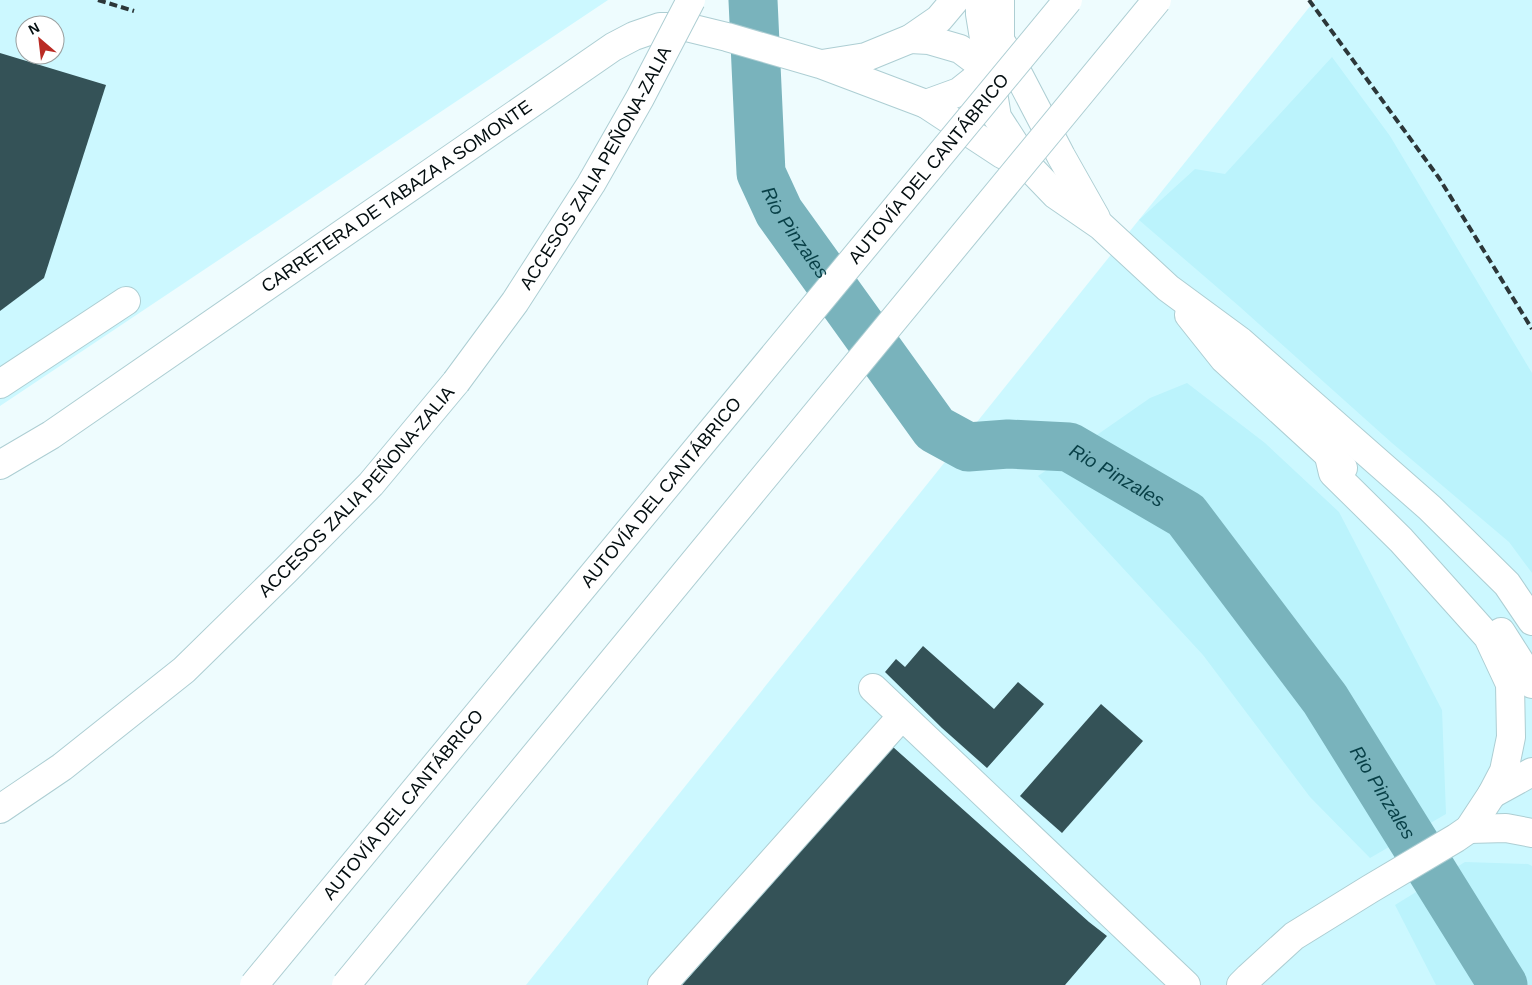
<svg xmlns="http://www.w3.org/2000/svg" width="1532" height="985" viewBox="0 0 1532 985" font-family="Helvetica,sans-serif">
  <rect width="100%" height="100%" fill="#eefcfe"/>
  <g fill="#ccf8ff" fill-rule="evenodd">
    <path d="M0,0H608L0,406ZM25,25H55V55H25Z"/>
    <path d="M1315,0H1532V985H526Z"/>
  </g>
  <g fill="#bbf3fc">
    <path d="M1332,57L1390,136L1532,373V573L1509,542L1392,443L1240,307L1139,220L1195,169L1225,174Z"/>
    <path d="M1187,383L1265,443L1339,512L1442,710L1446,814L1370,858L1310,797L1203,655L1038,476L1150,398Z"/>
    <path d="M1465,862L1528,864L1532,866V985H1436L1395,905Z"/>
  </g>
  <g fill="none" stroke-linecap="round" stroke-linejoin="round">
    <path stroke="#79b3bc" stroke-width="49" id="s1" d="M753,0L761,173L779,212L935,429L968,447L1008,444L1069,447L1186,515L1325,699L1503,985"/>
  </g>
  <g fill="#345257">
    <path d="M0,53L106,85L44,278L0,311Z"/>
    <path d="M923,646L994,709L1018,682L1044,704L987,768L942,728L885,672L896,659L905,667Z"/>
    <path d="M1101,704L1143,741L1062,833L1020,796Z"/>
    <path d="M893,747L1089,922L1107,936L1065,985H682Z"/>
  </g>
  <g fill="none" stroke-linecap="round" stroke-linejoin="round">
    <defs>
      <g id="minor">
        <path d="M980,0V14L997,117L1030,168L1056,195L1101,226L1168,288L1240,341L1430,508L1507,584L1532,621"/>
        <path d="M910,39L929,40L960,49L996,76"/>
        <path d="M1003,45L1061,156L1096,218"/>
        <path d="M822,64L866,57L910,39L939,19L955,0"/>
        <path d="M926,104L1002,154L1029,168"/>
        <path d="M1189,315L1224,359L1343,468"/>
        <path d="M0,384L126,301"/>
        <path id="s2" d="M0,465L51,435L613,47L634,36L660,27H686L727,37L820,64L926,104L959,92L988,69L1000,38V0"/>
        <path d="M1501,632L1522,665L1532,684"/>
        <path d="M873,688L1186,985"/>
        <path d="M1492,794L1532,772"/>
        <path id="s3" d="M0,809L62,767L184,670L286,570L371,484L456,382"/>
        <path d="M1469,829L1506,828L1532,833"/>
        <path d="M662,985L902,716"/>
        <path d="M1241,985L1249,977L1294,936L1370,889L1456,838L1469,829L1492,794L1504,771L1511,737L1510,684L1488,637L1401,540L1333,473L1329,456"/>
      </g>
    </defs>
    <use href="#minor" stroke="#adced3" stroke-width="30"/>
    <use href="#minor" stroke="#fff" stroke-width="28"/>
    <g stroke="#2c3739" stroke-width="4" stroke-dasharray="8 4" stroke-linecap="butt">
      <path d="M98,0L134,11"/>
      <path d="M1309,0L1439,178L1532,329"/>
    </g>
    <defs>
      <g id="minor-bridge">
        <path id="s4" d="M456,382L515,302L591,184L640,98L691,0"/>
      </g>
      <g id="highway-bridge">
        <path id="s5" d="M254,985L1068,0"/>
        <path d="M346,985L1157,0"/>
      </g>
    </defs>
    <use href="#minor-bridge" stroke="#adced3" stroke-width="30" stroke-linecap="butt"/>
    <use href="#highway-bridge" stroke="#adced3" stroke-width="30" stroke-linecap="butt"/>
    <use href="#minor-bridge" stroke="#fff" stroke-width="28"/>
    <use href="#highway-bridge" stroke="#fff" stroke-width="28"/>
  </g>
  <g text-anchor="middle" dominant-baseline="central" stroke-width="5" stroke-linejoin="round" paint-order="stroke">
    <g font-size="18" fill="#040e10" stroke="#fff">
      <text stroke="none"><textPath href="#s4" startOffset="256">ACCESOS ZALIA PEÑONA-ZALIA</textPath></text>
      <text stroke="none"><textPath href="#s5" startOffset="1059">AUTOVÍA DEL CANTÁBRICO</textPath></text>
      <text stroke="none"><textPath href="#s2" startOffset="479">CARRETERA DE TABAZA A SOMONTE</textPath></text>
      <text stroke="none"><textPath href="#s3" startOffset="479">ACCESOS ZALIA PEÑONA-ZALIA</textPath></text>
      <text stroke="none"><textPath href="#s5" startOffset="639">AUTOVÍA DEL CANTÁBRICO</textPath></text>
      <text stroke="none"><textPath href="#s5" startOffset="234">AUTOVÍA DEL CANTÁBRICO</textPath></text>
    </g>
    <g font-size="19" font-style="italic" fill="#073f46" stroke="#fff">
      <text stroke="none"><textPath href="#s1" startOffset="242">Rio Pinzales</textPath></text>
      <text stroke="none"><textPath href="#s1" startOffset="678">Rio Pinzales</textPath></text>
      <text stroke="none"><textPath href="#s1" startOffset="1098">Rio Pinzales</textPath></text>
    </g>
  </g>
  <g transform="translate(40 40) rotate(332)"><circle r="24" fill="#ffffff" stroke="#9b9f9f"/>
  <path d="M0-4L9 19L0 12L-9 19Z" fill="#ba2b24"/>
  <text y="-8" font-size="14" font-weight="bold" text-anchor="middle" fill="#040e10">N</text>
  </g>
</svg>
